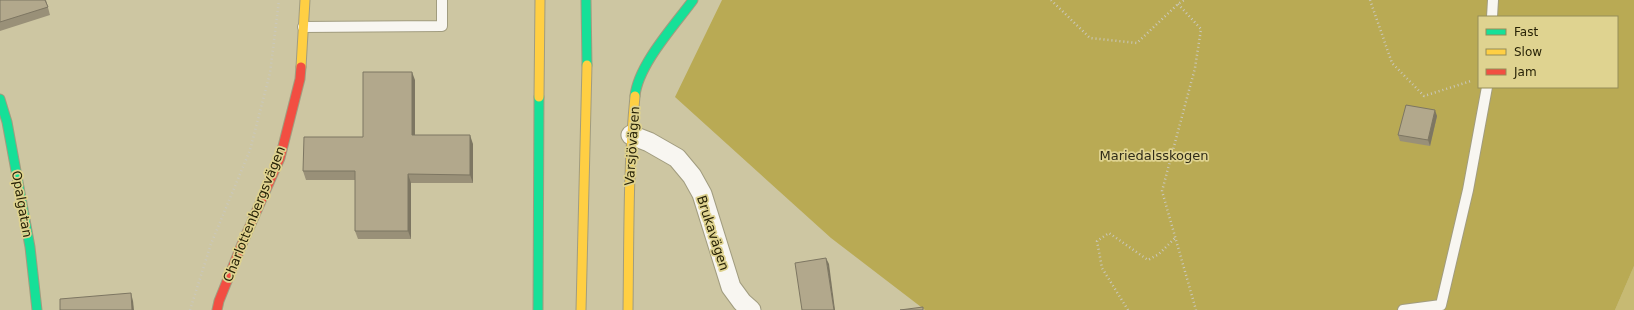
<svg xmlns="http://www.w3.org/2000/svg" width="1634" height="310" viewBox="0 0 1634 310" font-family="'DejaVu Sans',sans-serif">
  <rect width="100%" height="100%" fill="#cdc6a2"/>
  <path fill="#c7ba73" d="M1634,266V310H1615Z"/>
  <path fill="#b9aa54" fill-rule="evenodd" d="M722,0H1634V266L1615,310H925L831,238L675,97ZM1479,17H1617V87H1479Z"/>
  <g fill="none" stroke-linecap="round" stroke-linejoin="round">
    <defs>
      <g id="lane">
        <path d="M1492,17L1493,0"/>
        <path d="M303,27L442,26V0"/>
        <path d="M1403,310L1441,305L1468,190L1487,87"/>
      </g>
      <path id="street" d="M631,135L649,142L677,158L692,176L702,194L731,287L742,302L751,310"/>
      <g id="fast">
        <path d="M586,0L587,65"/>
        <path d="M635,96C638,65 674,26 693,0"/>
        <path d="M0,99L7,122L30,247L37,310"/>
        <path d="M538,310L539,97"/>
      </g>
      <g id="slow">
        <path d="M301,67L305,0"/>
        <path d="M539,97L540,0"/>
        <path d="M581,310L587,65"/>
        <path d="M628,310C629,239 628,167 635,96"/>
      </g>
      <path id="jam" d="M217,310L219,301L242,244L280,158L300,79L301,67"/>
    </defs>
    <use href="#lane" stroke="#a19c7f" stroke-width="12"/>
    <use href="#street" stroke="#a19c7f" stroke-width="21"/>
    <use href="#fast" stroke="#a19c7f" stroke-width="11"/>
    <use href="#slow" stroke="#a19c7f" stroke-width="11"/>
    <use href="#jam" stroke="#a19c7f" stroke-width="11"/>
    <g stroke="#cac8bc" stroke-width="2.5" stroke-dasharray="1 3" stroke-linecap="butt">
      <path d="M1051,0L1090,38L1137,43L1178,4L1184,0"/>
      <path d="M1370,0L1392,63L1424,96L1471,81"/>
      <path d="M1178,4L1201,29L1195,68L1162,191L1196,310"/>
      <path d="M190,310L211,244L250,150L270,73L279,0"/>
      <path d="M1128,310L1102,268L1097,241L1109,233L1148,260L1159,254L1175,238"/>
    </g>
    <use href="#lane" stroke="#f8f6f1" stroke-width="10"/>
    <use href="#street" stroke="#f8f6f1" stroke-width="19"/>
    <use href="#fast" stroke="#16e098" stroke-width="9"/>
    <use href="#slow" stroke="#ffcf43" stroke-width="9"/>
    <use href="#jam" stroke="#f24e42" stroke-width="9"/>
  </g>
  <g fill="#999078">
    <path d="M0,0H46L50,15L0,31Z"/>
    <path d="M415,80V135L473,144V183H411V239H358L355,231V180H306L303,171L363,137Z"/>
    <path d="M1437,116L1430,146L1400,141L1398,135Z"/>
  </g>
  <g fill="#7d7662">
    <path d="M412,72L415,80V144L412,135Z"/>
    <path d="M1435,110L1437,116L1430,146L1428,140Z"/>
    <path d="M470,135L473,144V183L470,175Z"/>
    <path d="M408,174L411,183V239L408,231Z"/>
    <path d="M826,258L829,264L835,310H834Z"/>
    <path d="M131,293L133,301L134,310H132Z"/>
  </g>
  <g fill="#b2a88c" stroke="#7d7662">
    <path d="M0,0H45L48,7L0,22Z"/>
    <path d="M363,72H412V135H470V175L408,174V231H355V171H303L304,137H363Z"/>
    <path d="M1406,105L1435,110L1428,140L1398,135Z"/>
    <path d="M826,258L834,310H802L795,263Z"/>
    <path d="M131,293L132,310H60V299Z"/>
    <path d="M923,307V310H900Z"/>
  </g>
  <g text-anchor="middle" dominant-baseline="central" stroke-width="3.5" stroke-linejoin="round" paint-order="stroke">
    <g font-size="13" fill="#282307" stroke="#dfd390">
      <text transform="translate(632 146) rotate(-86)">Varsjövägen</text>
      <text transform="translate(22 204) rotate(80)">Opalgatan</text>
      <text transform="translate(254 214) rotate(-68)">Charlottenbergsvägen</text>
      <text transform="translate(713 233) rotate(72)">Brukavägen</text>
    </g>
    <g font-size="13" fill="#2f2b18" stroke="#dfd390">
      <text x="1154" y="155">Mariedalsskogen</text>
    </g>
  </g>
  <rect x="1478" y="16" width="140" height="72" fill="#dfd390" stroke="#968d59"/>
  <rect x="1486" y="29" width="20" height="6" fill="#16e098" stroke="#968d59"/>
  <text x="1514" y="36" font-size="12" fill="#282307">Fast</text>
  <rect x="1486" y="49" width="20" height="6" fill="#ffcf43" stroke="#968d59"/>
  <text x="1514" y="56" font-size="12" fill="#282307">Slow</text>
  <rect x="1486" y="69" width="20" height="6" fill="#f24e42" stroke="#968d59"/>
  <text x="1514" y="76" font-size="12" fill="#282307">Jam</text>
</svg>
